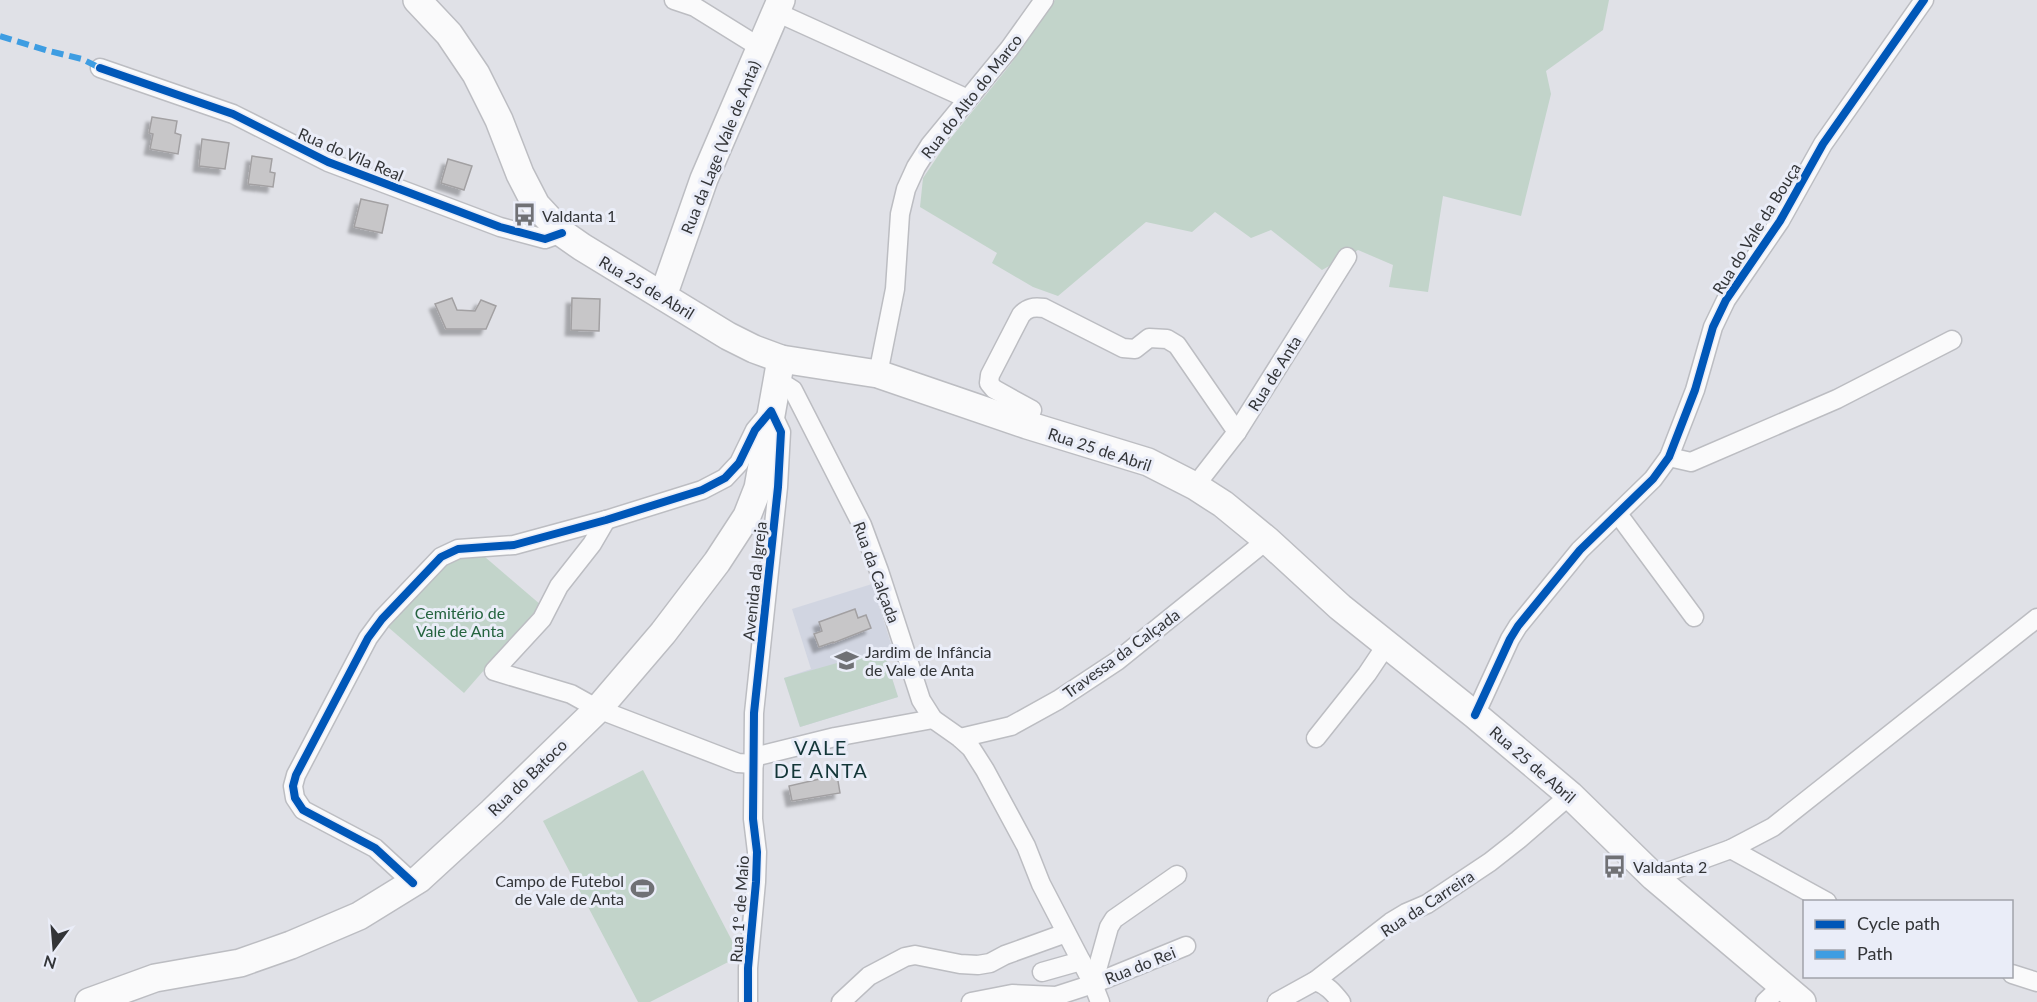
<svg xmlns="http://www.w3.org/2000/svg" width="2037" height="1002" viewBox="0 0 2037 1002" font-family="Lato,sans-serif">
  <defs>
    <filter id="shadow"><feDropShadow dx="-5.5" dy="5.5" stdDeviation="1.5" flood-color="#0004"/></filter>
  </defs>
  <rect width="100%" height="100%" fill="#e0e1e7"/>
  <path fill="#d1d5e1" d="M872,584L892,647L883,650L898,697L800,727L784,678L811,669L792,609Z"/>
  <g fill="#c2d4ca">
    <path d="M1055,0H1609L1603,30L1546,71L1551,94L1521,216L1443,196L1428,292L1389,287L1393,265L1358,250L1322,270L1271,230L1251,238L1215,212L1192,232L1146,222L1058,296L1033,287L992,263L997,253L920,207L923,178L946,144L1010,65Z"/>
    <path d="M466,555L485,557L541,605L464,693L388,627L435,573L450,560Z"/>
    <path d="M883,650L898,697L800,727L784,678Z"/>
    <path d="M643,770L740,956L650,1002H638L543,821Z"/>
  </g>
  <g fill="#c7c6c8" stroke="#a2a0a2" stroke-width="1.5" filter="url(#shadow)">
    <path d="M152,117L177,121L175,133L181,135L178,154L150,149L153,134L149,133Z"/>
    <path d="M202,139L229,143L225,169L199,166Z"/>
    <path d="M252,156L272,159L270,172L275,173L273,187L248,184Z"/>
    <path d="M448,159L472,166L464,190L441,183Z"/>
    <path d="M361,199L388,205L382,233L354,227Z"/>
    <path d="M452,298L457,310L475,311L481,300L496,306L486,329H446L435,304Z"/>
    <path d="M572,298L600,299L599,331L571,330Z"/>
    <path d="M855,609L858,618L866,615L871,628L833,643V642L819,647L814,634L822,631L819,622Z"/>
    <path d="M837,775L840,793L792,801L789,786Z"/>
  </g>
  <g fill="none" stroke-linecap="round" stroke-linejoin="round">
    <defs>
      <g id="street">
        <path d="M674,0L695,7L761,48"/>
        <path d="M776,12L968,99"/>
        <path d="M100,68L233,114L328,162L500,227L545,239L562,233"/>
        <path d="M878,374L895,289L900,214L906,189L916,167L930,145L1009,49L1044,0"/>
        <path d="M777,380L793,390L862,525L879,571L921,700L933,719L960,738L971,748L985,770L1026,846L1041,884L1093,984L1100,1002"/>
        <path d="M1027,425L1032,410L994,389L989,383L990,375L1021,315C1028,307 1034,307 1044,308L1123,348L1135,349L1149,338L1167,339L1177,345L1237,432"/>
        <path d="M1669,457L1691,462L1837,399L1952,340"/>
        <path d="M1195,486L1237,432L1347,257"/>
        <path d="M1618,514L1694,617"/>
        <path d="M606,520L592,544L559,586L542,619L494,671L571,694L598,709L738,763L754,764"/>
        <path d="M1475,715L1510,639L1518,626L1580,550L1653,479L1669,457L1695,390L1713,327L1726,300L1780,221L1823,144L1924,0"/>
        <path d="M960,738L1011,726L1058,700L1117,661L1267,540"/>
        <path d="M1316,738L1367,674L1387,644"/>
        <path d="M754,757L835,737L933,719"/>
        <path d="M1731,849L1827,902"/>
        <path d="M1654,877L1731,849L1773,827L2037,618"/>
        <path d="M413,883L375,848L303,810L295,798L293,786L296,775L368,638L382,619L441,557L458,549L514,545L606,520L702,490L725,478L739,463L755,430L771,411L781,432L778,487L754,713L753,819L757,852L756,882L748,968V1002"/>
        <path d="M1042,972L1081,961"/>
        <path d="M2012,974L2037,982"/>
        <path d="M1315,981C1327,985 1333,992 1341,1002"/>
        <path d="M1093,984L1109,927L1114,919L1177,875"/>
        <path d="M841,1002L869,976L905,957L915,955L960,964L978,965L990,963L1005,955L1066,933"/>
        <path d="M971,1002L1012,994L1056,996L1093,984L1186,946"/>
        <path d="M1277,1002L1315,981L1391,922L1406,913L1427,904L1490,862L1518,840L1570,795"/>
        <path d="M1765,1002L1783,985"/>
      </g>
      <g id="secondary">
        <path d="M417,0L449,34L476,74L499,120L520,174L536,205L562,233L582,247L728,336L754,349L781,359L878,374L1027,425L1148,462L1195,486L1223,504L1267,540L1340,607L1475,715L1570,795L1654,877L1802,1002"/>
        <path d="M663,296L704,179L781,0"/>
        <path d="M89,1002L155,978L240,963L291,945L359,916L419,879L492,812L598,709L663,633L717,562L747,516L758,488L781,359"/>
      </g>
    </defs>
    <use href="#street" stroke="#bcbdc2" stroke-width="21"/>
    <use href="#secondary" stroke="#bcbdc2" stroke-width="30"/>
    <use href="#street" stroke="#fafafb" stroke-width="18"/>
    <use href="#secondary" stroke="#fafafb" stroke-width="27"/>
    <path stroke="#3e9de2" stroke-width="6" stroke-dasharray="12 6" stroke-linecap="butt" d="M0,36L49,51L82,59L100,68"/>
    <defs>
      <g id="cycleway">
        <path d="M100,68L233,114L328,162L500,227L545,239L562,233"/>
        <path d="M1475,715L1510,639L1518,626L1580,550L1653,479L1669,457L1695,390L1713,327L1726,300L1780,221L1823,144L1924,0"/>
        <path d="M413,883L375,848L303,810L295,798L293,786L296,775L368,638L382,619L441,557L458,549L514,545L606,520L702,490L725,478L739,463L755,430L771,411L781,432L778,487L754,713L753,819L757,852L756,882L748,968V1002"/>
      </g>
    </defs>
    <use href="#cycleway" stroke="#eaedf8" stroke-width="11"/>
    <use href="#cycleway" stroke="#0057b8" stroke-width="8"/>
  </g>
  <defs>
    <symbol id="bus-bare" viewBox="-9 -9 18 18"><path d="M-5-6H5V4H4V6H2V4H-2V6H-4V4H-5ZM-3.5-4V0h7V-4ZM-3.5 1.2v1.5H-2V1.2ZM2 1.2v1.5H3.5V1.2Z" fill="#707175" stroke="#eaedf8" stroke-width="2.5" paint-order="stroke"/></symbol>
    <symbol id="school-bare" viewBox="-9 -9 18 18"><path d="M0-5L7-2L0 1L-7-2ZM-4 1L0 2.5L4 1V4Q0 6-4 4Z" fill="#707175" stroke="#eaedf8" stroke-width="2.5" paint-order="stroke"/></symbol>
    <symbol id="stadium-bare" viewBox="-9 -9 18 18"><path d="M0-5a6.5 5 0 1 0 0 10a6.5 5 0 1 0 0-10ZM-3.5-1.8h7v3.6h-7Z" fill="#707175" stroke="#eaedf8" stroke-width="2.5" paint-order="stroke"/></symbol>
  </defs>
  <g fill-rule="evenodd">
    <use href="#bus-bare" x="508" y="198" width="33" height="33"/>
    <use href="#school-bare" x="830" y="644" width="33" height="33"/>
    <use href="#bus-bare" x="1598" y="850" width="33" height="33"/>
    <use href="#stadium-bare" x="626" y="872" width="33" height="33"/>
  </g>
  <g text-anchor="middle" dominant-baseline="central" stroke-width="6" stroke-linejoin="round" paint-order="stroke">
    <g font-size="16" fill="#333538" stroke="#eaedf8">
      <text transform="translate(971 96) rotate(-52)">Rua do Alto do Marco</text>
      <text transform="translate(720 147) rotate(-68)">Rua da Lage (Vale de Anta)</text>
      <text transform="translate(351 154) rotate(23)">Rua do Vila Real</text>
      <text transform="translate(1756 228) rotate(-58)">Rua do Vale da Bouça</text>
      <text transform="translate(647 287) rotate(31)">Rua 25 de Abril</text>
      <text transform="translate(1274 373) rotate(-58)">Rua de Anta</text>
      <text transform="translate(1100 449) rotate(18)">Rua 25 de Abril</text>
      <text transform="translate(877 572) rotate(70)">Rua da Calçada</text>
      <text transform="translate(754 581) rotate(-84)">Avenida da Igreja</text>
      <text transform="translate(1121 653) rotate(-36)">Travessa da Calçada</text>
      <text transform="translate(1533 764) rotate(41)">Rua 25 de Abril</text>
      <text transform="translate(527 777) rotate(-44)">Rua do Batoco</text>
      <text transform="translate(1427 903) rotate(-33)">Rua da Carreira</text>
      <text transform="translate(739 909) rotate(-86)">Rua 1º de Maio</text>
      <text transform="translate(1140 965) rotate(-22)">Rua do Rei</text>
    </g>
    <g font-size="16" fill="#333538" stroke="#eaedf8" text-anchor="start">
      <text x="542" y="215">Valdanta 1</text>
      <text x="865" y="651">Jardim de Infância<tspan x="865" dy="18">de Vale de Anta</tspan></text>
      <text x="1633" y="866">Valdanta 2</text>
      <text x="624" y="880" text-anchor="end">Campo de Futebol<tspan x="624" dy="18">de Vale de Anta</tspan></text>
    </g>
    <g font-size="16" fill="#25633f" stroke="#eaedf8">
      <text x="460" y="612">Cemitério de<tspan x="460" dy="18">Vale de Anta</tspan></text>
    </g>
    <g font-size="20" letter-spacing="1.5" fill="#133638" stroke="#eaedf8">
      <text x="821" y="747">VALE<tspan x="821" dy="23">DE ANTA</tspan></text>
    </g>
  </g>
  <rect x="1803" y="900" width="210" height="78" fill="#eaedf8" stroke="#a1a3ab" stroke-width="1.5"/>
  <rect x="1815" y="920" width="30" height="9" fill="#0057b8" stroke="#a1a3ab" stroke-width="1.5"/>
  <text x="1857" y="930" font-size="18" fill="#333538">Cycle path</text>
  <rect x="1815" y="950" width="30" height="9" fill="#3e9de2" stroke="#a1a3ab" stroke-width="1.5"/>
  <text x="1857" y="960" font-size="18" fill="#333538">Path</text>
  <g transform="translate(54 948) rotate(196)" stroke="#eaedf8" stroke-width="4.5" paint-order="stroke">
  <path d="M0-4.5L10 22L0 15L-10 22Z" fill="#333538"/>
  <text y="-9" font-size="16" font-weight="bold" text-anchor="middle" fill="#333538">N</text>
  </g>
</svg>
